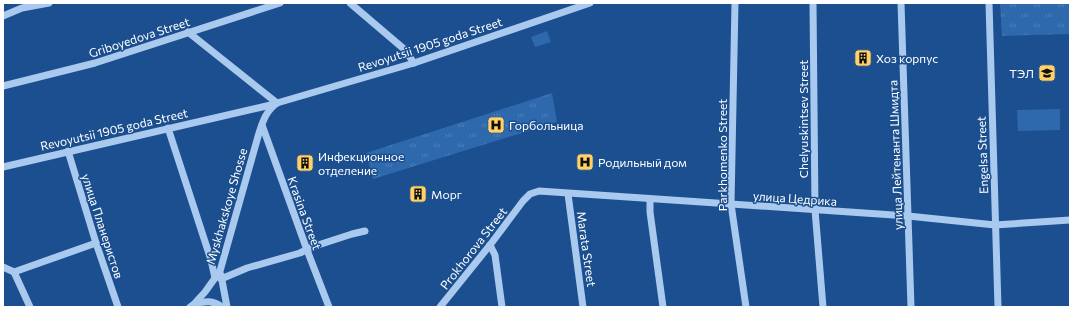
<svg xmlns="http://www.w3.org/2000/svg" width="1073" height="310" viewBox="0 0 1073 310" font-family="Commissioner,sans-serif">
  <defs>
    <pattern id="grass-tufts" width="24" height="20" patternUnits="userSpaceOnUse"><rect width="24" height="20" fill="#2e69ad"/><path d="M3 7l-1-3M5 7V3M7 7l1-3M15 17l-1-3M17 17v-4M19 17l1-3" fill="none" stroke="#4d80b9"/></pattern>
  </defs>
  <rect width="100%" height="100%" fill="#1b4f8f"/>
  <g fill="url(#grass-tufts)">
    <path d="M1000,3H1070V34L1002,36Z"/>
    <path d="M552,93L557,122L373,179L366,153Z"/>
  </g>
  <g fill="#2e69ad">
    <path d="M547,31L551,42L535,47L531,37Z"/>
    <path d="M1060,109V130L1018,131L1017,110Z"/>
  </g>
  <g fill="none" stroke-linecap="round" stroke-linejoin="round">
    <g stroke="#a9c9ee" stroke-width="7">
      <path d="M350,3L404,49L414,63"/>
      <path d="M735,3L731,204L746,307"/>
      <path d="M813,3L815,210L823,307"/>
      <path d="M901,3L911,307"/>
      <path d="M989,3L998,307"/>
      <path d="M3,16L22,8L49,3"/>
      <path d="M188,32L277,103"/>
      <path d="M3,86L95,63L280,3"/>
      <path d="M262,125L307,250L329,307"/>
      <path d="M168,128L211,260L215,278"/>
      <path d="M68,151L96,243L118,307"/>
      <path d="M3,167L275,104"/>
      <path d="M568,194L583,307"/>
      <path d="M650,199V212L663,307"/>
      <path d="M490,245L495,255L502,307"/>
      <path d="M3,267L14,272L30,307"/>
      <path d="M14,272L96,243"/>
      <path d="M221,275L227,307"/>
      <path d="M221,279L247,268L300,253L312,247L352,234L365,231"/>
      <path d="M195,304C205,301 213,300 222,307"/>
      <path d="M190,307L194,304L205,292L220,271L259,133C263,121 266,111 277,103L414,63L590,3"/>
      <path d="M440,307L490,245L523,201L530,194L539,191L908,216L995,225L1070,220"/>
    </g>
  </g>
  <defs>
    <symbol id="building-square" viewBox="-11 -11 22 22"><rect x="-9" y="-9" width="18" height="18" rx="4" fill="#ffd166" stroke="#1b4f8f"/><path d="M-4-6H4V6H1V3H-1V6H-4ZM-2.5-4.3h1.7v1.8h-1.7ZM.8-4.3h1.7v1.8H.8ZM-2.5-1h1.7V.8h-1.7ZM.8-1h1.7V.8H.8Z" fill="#111"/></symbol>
    <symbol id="school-square" viewBox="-11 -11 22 22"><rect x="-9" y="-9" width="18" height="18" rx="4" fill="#ffd166" stroke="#1b4f8f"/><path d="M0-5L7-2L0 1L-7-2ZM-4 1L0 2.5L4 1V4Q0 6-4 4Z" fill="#111"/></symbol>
    <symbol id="hospital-square" viewBox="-11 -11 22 22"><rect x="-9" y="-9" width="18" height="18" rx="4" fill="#ffd166" stroke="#1b4f8f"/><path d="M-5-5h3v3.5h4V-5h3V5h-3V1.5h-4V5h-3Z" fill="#111"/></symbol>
  </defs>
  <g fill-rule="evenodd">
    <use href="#building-square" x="853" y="48" width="20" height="20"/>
    <use href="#school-square" x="1037" y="63" width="20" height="20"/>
    <use href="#hospital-square" x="486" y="115" width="20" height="20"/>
    <use href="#hospital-square" x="575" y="152" width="20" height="20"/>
    <use href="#building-square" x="295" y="153" width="20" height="20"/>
    <use href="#building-square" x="408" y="184" width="20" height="20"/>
  </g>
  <g text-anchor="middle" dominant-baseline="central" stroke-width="3" stroke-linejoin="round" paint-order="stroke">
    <g font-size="12" fill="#fff" stroke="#1b4f8f">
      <text transform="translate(139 37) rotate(-18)">Griboyedova Street</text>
      <text transform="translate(430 44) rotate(-18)">Revoyutsii 1905 goda Street</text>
      <text transform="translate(803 119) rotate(-90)">Chelyuskintsev Street</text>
      <text transform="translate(114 129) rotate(-13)">Revoyutsii 1905 goda Street</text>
      <text transform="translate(722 155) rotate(-90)">Parkhomenko Street</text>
      <text transform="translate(895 155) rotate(-92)">улица Лейтенанта Шмидта</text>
      <text transform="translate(982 155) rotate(-92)">Engelsa Street</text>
      <text transform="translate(795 198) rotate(4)">улица Цедрика</text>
      <text transform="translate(226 206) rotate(-74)">Myskhakskoye Shosse</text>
      <text transform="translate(305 213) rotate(70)">Krasina Street</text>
      <text transform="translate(103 226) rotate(72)">улица Планеристов</text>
      <text transform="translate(473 248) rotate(-52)">Prokhorova Street</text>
      <text transform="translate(587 249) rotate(82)">Marata Street</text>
    </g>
    <g font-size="12" fill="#fff" stroke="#1b4f8f" text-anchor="start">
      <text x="876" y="58">Хоз корпус</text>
      <text x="1034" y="73" text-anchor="end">ТЭЛ</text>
      <text x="509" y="125">Горбольница</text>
      <text x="318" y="156">Инфекционное<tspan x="318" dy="14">отделение</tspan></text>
      <text x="598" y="162">Родильный дом</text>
      <text x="431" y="194">Морг</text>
    </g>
  </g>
  <rect width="1073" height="310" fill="none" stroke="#ffffff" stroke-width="8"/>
</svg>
